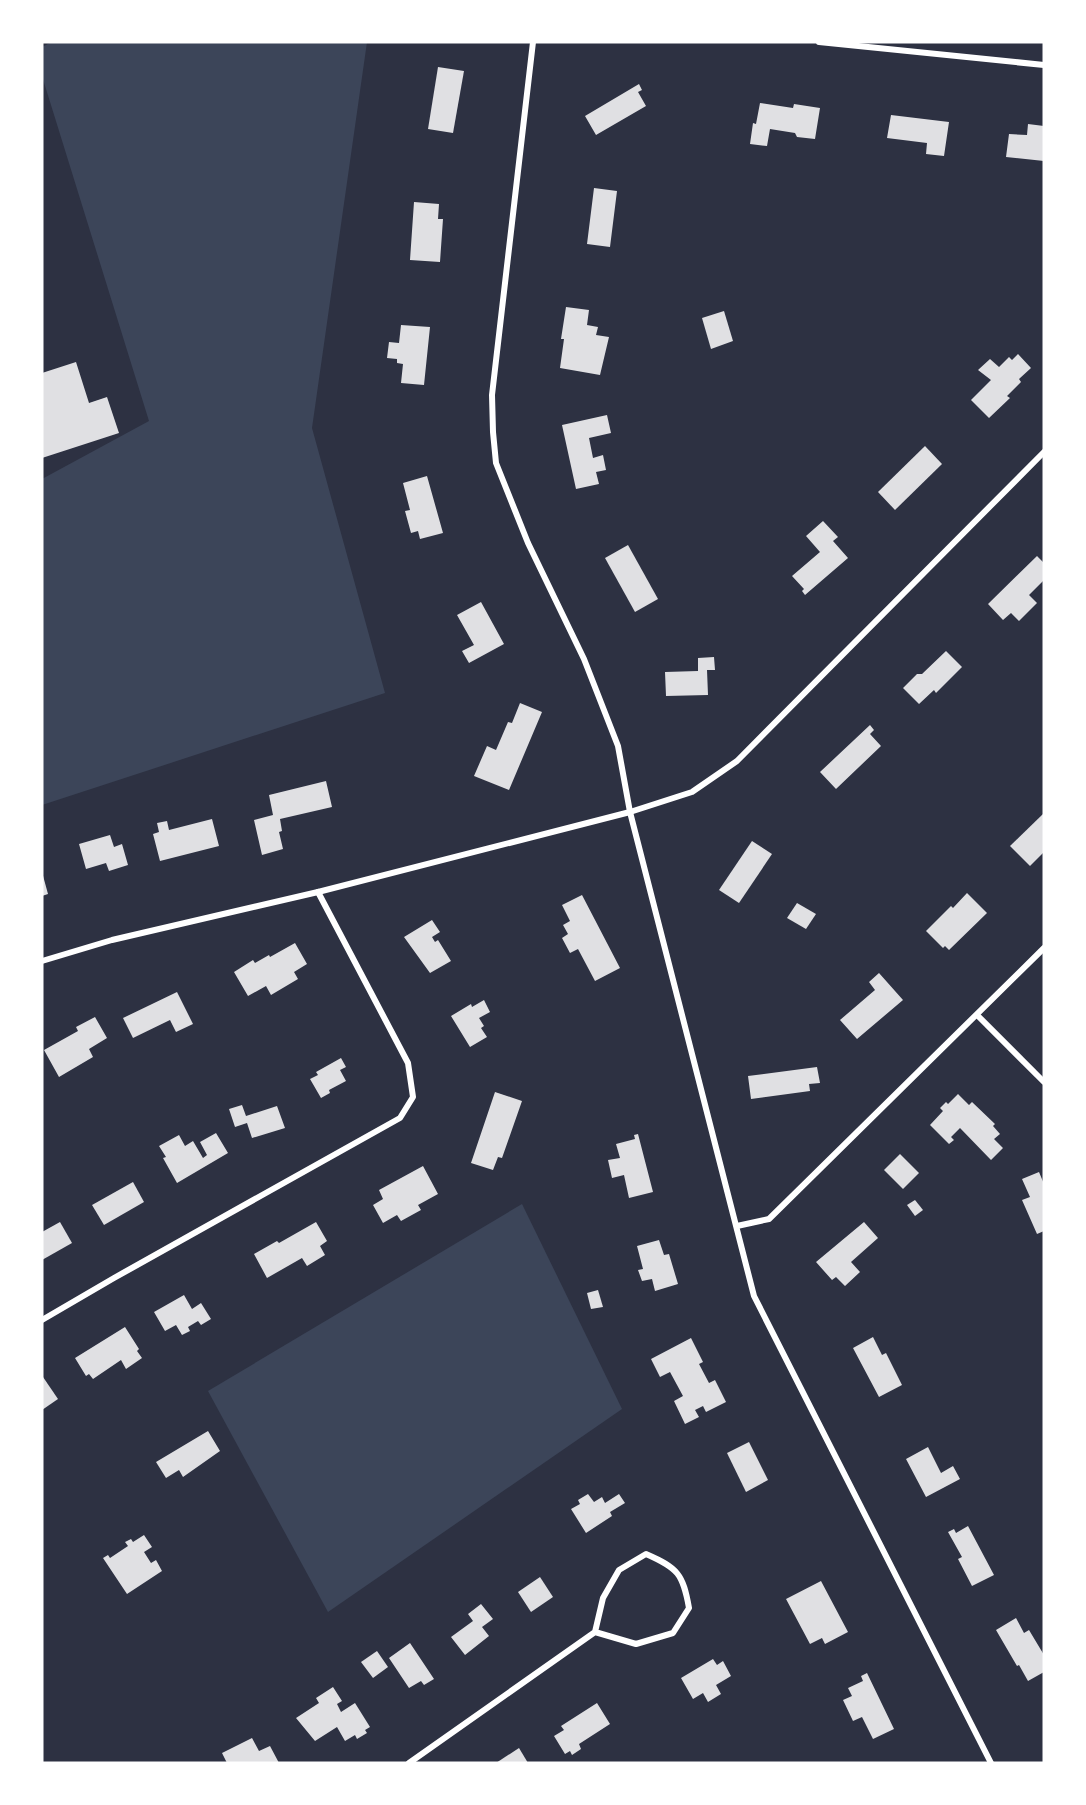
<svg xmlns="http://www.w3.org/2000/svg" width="1086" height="1805" viewBox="0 0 1086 1805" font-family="'Nunito Sans',sans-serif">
  <rect width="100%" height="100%" fill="#2d3142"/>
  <g fill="#3c4559">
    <path d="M52,42H367L312,428L385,693L42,805V479L149,421L42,76V47Z"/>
    <path d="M522,1204L622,1409L328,1612L208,1391Z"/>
  </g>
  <g fill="#e0e0e3">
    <path d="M438,67L464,71L453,133L428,129Z"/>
    <path d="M639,84L642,90L638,92L646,106L596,135L585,116Z"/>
    <path d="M760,103L793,108L794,104L820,108L815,139L797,137L795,133L770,129L767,146L750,144L753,123L756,124Z"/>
    <path d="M891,115L949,122L944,156L926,154L927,143L887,138Z"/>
    <path d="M1028,124L1044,126V161L1006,157L1009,134L1027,135Z"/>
    <path d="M594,188L617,191L610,247L587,244Z"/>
    <path d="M414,202L439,204L438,219H443L440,262L410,260Z"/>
    <path d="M566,307L589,310L587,325L598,327L596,335L609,337L600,375L560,368L564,339H561Z"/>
    <path d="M724,311L733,341L711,349L702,318Z"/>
    <path d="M401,325L430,327L424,385L401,383L403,364L397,363V359L387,358L389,342L399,343Z"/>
    <path d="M1018,354L1031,368L1019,379L1021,382L1007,396L1010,398L989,418L971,400L991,380L978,370L990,359L999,367L1009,357L1012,360Z"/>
    <path d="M76,362L89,403L107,397L119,433L42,458V373Z"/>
    <path d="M607,415L611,433L589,438L593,458L603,455L606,470L596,472L599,484L576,489L562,425Z"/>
    <path d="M925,446L942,464L895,510L878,492Z"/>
    <path d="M427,476L443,533L420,539L418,531L411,533L405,511L410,510L403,483Z"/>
    <path d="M823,521L838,537L833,541L848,558L805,595L802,591L804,589L792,576L820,552L806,536Z"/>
    <path d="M628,545L658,599L635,612L605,558Z"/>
    <path d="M1037,556L1044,563V580L1029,595L1037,603L1019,621L1011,613L1003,620L988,604Z"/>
    <path d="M481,602L504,644L469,663L462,651L474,645L457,615Z"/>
    <path d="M946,651L962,667L936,693L934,690L919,704L903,688L917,674H922Z"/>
    <path d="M714,657L715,670H707L708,695L666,696L665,672L698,671V658Z"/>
    <path d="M520,703L542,712L509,790L474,776L487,746L496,750L508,722L512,723Z"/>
    <path d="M870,725L874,730L870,734L881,746L836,789L820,772Z"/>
    <path d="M326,781L332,807L280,819L282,831L279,832L283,849L262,855L254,820L273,815L269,795Z"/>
    <path d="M1044,813V852L1030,866L1010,846Z"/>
    <path d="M212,819L219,846L160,861L153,834L159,832L157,823L167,821L169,830Z"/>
    <path d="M110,835L114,847L122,844L128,865L109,871L106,863L86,869L79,844Z"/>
    <path d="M752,841L772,854L739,903L719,890Z"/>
    <path d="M42,872L48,894L42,896Z"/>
    <path d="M967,893L987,913L949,950L945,946L943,948L926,931L951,906L953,908Z"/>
    <path d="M582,895L620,968L595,981L578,949L570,953L562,938L568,934L563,925L570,921L562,905Z"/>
    <path d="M797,903L816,914L806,929L787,918Z"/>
    <path d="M432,920L440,932L432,937L435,942L438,940L451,961L430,973L404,937Z"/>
    <path d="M295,943L307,964L294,972L298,979L271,995L266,986L248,996L234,972L253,960L255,963L269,955L270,957Z"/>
    <path d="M879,973L903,1000L857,1039L840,1020L875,990L869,982Z"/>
    <path d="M177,992L193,1024L176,1032L170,1020L133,1038L123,1018Z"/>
    <path d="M484,1000L490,1012L479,1018L484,1026L481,1028L487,1037L470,1047L451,1016L471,1004L472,1007Z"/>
    <path d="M95,1017L107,1038L89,1049L93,1057L59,1077L44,1050L78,1031L76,1027Z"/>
    <path d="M341,1058L346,1067L340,1070L346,1081L329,1090L330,1093L321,1098L310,1079L318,1075L316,1072Z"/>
    <path d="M817,1067L820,1083L809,1084L810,1091L751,1099L748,1076Z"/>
    <path d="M495,1092L522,1101L502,1158L498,1157L493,1170L471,1163Z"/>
    <path d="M958,1094L969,1105L972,1102L995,1124L993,1126L1000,1134L994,1139L1003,1148L991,1160L960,1128L951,1137L954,1140L949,1144L930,1125L943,1111L940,1108L946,1102L948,1104Z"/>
    <path d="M242,1105L246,1116L277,1106L285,1128L252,1138L247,1123L235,1127L229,1109Z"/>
    <path d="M216,1133L228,1153L177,1183L163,1158L166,1157L159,1146L179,1135L185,1146L193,1141L203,1158L207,1155L200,1142Z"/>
    <path d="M638,1134L653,1192L629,1198L624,1175L612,1178L608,1160L620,1158L616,1144L635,1139L634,1135Z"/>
    <path d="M900,1154L919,1173L903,1189L884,1170Z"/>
    <path d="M423,1166L438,1194L418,1205L421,1210L401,1221L397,1215L383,1223L373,1205L383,1199L379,1190Z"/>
    <path d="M1039,1172L1044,1184V1231L1037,1234L1022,1200L1030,1197L1022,1179Z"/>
    <path d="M133,1182L144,1202L104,1225L92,1205Z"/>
    <path d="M915,1200L923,1210L915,1216L907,1205Z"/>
    <path d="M60,1222L72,1243L42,1260V1232Z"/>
    <path d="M316,1222L327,1241L320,1246L325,1255L307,1266L302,1258L267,1278L254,1254L277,1241L279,1243Z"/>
    <path d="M864,1222L878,1238L851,1262L860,1272L845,1286L836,1277L832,1280L816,1262Z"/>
    <path d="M659,1240L664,1255L669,1254L678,1284L655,1291L652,1279L642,1281L638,1270L643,1269L637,1246Z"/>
    <path d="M598,1290L603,1307L591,1309L587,1293Z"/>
    <path d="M184,1295L192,1309L201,1303L211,1319L201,1325L198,1321L188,1327L190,1331L182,1335L176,1325L165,1331L154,1312Z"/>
    <path d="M125,1327L139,1349L137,1351L142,1358L126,1369L121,1360L93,1379L89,1374L86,1376L75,1358Z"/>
    <path d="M873,1337L882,1355L886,1353L902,1385L879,1397L853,1348Z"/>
    <path d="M691,1338L703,1362L699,1364L709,1383L715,1380L726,1402L706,1412L703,1406L695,1410L699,1417L685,1424L674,1401L683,1396L670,1372L660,1377L651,1359Z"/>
    <path d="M43,1377L58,1399L42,1410V1378Z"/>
    <path d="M208,1431L220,1451L183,1477L179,1470L166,1478L156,1462Z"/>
    <path d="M749,1442L768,1480L746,1492L727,1453Z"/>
    <path d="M928,1447L941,1473L953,1466L960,1479L926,1497L906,1459Z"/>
    <path d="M588,1494L594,1502L602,1497L605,1503L619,1494L625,1503L610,1512L612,1516L586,1533L571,1509L580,1504L578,1500Z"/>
    <path d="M968,1526L994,1575L972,1586L958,1559L962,1557L948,1532L954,1529L956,1533Z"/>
    <path d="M144,1535L152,1547L144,1552L151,1563L156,1560L162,1571L127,1594L103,1558L108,1555L110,1558L128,1546L125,1542L131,1539L133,1542Z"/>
    <path d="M540,1577L553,1597L531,1612L518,1592Z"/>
    <path d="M821,1581L848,1632L825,1644L822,1638L810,1644L786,1599Z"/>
    <path d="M481,1604L493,1619L482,1627L489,1636L465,1655L451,1637L473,1621L468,1614Z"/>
    <path d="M1016,1618L1024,1633L1029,1630L1044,1655V1672L1028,1681L1019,1665L1017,1666L996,1630Z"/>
    <path d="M410,1643L434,1679L424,1685L421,1681L409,1688L389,1658Z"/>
    <path d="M377,1651L388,1667L373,1678L361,1662Z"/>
    <path d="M713,1659L717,1665L723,1661L731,1676L716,1685L721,1694L708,1702L703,1693L693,1699L681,1678Z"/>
    <path d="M867,1673L894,1729L873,1739L862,1717L853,1721L843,1700L852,1696L848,1688L863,1681L861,1676Z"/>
    <path d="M333,1687L342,1701L337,1704L341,1712L355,1703L370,1727L365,1730L367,1733L357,1739L355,1735L345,1741L337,1727L315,1741L296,1718L319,1703L316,1698Z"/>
    <path d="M597,1703L610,1724L579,1744L581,1749L572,1755L570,1751L565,1754L554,1736L564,1730L561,1726Z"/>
    <path d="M252,1738L259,1751L270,1746L279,1763H227L222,1753Z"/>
    <path d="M519,1748L528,1763H496Z"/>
  </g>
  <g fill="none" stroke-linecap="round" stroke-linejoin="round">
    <g stroke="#fff" stroke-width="6">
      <path d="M533,42L492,395L493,432L496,463L528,543L584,659L618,746L630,812L754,1296L991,1763"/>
      <path d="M819,42L1044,65"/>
      <path d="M42,961L112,940L318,892L630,812L692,792L737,761L1044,452"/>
      <path d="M977,1015L1044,1082"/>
      <path d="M737,1226L769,1219L1044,948"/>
      <path d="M42,1320L114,1278L400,1118L413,1097L408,1063L318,892"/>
      <path d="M409,1763L595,1632L603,1598L619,1570L646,1554C678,1568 683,1574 689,1608L673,1633L636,1644L595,1632"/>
    </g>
  </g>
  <rect width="1086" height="1805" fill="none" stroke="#ffffff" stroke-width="87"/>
</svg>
